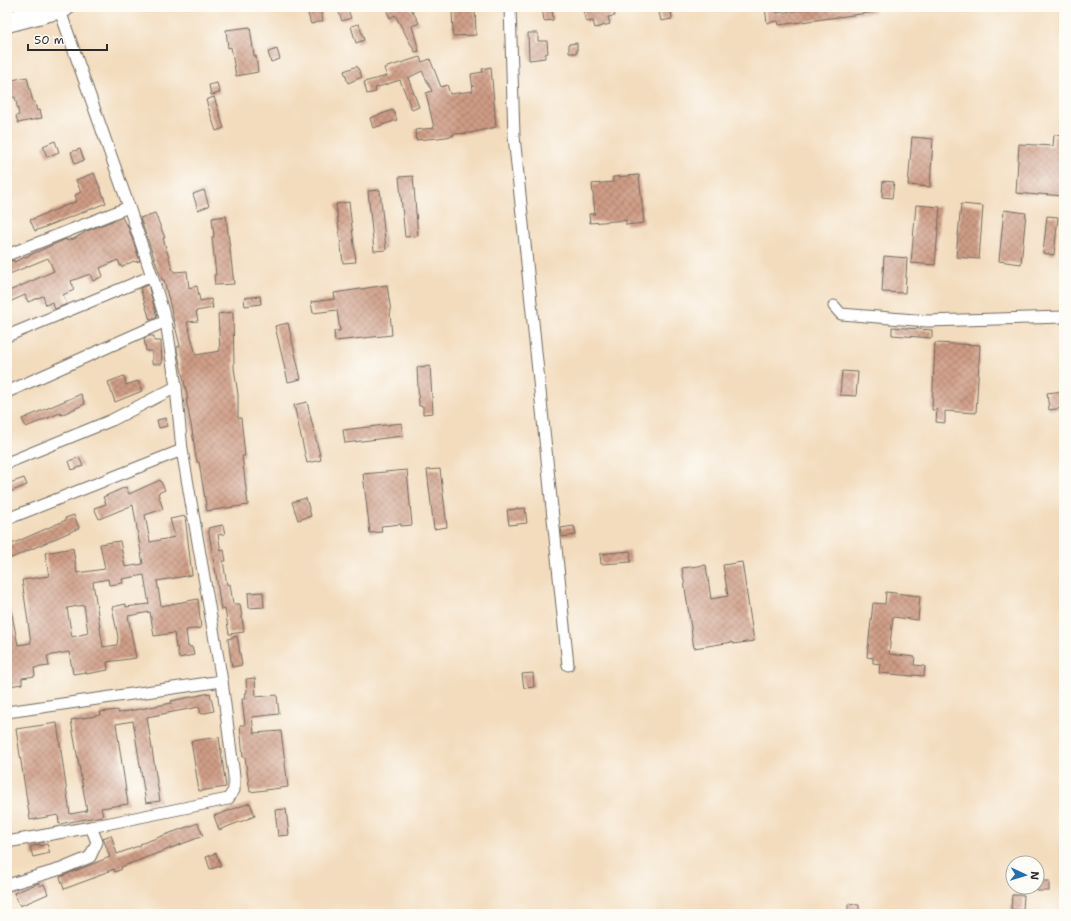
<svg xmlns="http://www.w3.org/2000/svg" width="1071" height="921" viewBox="0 0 1071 921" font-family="'Shantell Sans',sans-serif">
  <defs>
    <pattern id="building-cross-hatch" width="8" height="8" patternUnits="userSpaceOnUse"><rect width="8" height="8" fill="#cf9c85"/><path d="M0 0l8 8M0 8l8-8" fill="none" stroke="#a87f6d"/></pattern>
  </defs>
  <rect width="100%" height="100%" fill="#fdfcf7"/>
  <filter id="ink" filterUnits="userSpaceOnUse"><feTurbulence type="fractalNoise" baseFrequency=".025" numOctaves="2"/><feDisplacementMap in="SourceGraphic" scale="8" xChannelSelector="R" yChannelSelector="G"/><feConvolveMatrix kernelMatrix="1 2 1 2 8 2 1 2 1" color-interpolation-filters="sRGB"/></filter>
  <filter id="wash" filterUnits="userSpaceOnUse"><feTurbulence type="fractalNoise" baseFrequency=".012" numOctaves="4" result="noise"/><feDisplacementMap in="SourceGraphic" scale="16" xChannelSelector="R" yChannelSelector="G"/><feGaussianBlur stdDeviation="0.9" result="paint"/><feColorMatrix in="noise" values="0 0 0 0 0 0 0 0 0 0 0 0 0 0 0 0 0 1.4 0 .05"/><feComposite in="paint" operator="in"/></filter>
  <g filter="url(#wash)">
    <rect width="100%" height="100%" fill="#f3dcbd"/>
    <g id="blocks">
      <g fill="url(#building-cross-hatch)" fill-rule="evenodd">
        <path d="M306,7H320L323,21L311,24Z"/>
        <path d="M337,7H347L351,18L342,21Z"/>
        <path d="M385,7H410L419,23L412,26L419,51L415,52L395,15L390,18Z"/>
        <path d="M452,7H475L476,35L453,36Z"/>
        <path d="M542,7H552L553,20L544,21Z"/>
        <path d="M592,7H613L615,16L608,17L610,24L595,28L593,21L586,22L583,10Z"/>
        <path d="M765,7H776L777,13L825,7H874L875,12L779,25L778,21L767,23Z"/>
        <path d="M671,10L672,19L661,21L659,12Z"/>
        <path d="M359,24L364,40L356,43L351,26Z"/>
        <path d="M250,27L254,56H256L258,72L236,76L231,47L228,48L226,30Z"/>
        <path d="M528,33H538V41H547L548,53L545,54V58L529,60Z"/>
        <path d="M577,43V53H569V44Z"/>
        <path d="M277,49L280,59L271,62L268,52Z"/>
        <path d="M420,57L422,62L430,59L441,87L447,85L450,94L473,91L471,74L483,72L482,69L491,67L496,127L470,133L453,134V136L438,138L416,140L415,130L434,128L426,93L432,91L422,71L408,78L419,107L412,110L400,80L375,88L376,92L367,94L364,82L387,76L384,68Z"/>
        <path d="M357,66L362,77L348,83L344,71Z"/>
        <path d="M27,77L33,102H35L37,111L40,110L42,118L18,123L16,116L19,115L15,97L7,99V81Z"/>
        <path d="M217,83L220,93L211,95L209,85Z"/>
        <path d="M214,97L224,128L216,131L206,100Z"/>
        <path d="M393,110L397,120L373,128L370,118Z"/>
        <path d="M1054,135L1064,136V196L1038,194V195L1016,193L1019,144L1053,146Z"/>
        <path d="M912,137L933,139L930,187L908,185Z"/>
        <path d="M55,141L59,152L47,157L43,146Z"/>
        <path d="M80,149L84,160L75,164L71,152Z"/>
        <path d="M94,173L106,203L35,231L30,220L77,201L75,195L81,192L76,180Z"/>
        <path d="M639,175L644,223L626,225V220L590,223L589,214H595L592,184L613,182V177Z"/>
        <path d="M413,176L418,236L405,237L399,177Z"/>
        <path d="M883,181L894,182L892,198L882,197Z"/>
        <path d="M204,190L209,206L198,210L193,194Z"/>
        <path d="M380,190L386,250L374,251L368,191Z"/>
        <path d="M349,202L356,262L343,263L336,204Z"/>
        <path d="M961,204L983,206L979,259L956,257Z"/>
        <path d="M916,205L940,207L935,265L911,263Z"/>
        <path d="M1004,210L1026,213L1021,264L999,261Z"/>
        <path d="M155,213L165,238H163L173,271L175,272L187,271L189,288L197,286L200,301L211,299L213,308L196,311L198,321L187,322L196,355L220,351L218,314L233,312L234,368L238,395V418H241L244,446L245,456H242L248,505L207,511L199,462H197L195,452L192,430L186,399H188L177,350V347L180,346L164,280H162L140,218Z"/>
        <path d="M226,216L234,284L215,285L214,275H216L212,237H214L212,218Z"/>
        <path d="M1047,216L1058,217L1054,255L1043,253Z"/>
        <path d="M122,217L126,225L127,224L140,261L135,262L134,261L121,267L118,260L100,268L103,276L93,281L90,274L71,281L74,290L63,295L67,304L55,309L52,302L46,305L43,296L28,302L25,295L7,303V292L54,271L48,258L7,275V262L14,260V262L66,239L67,241L71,239L72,240L87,231Z"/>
        <path d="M884,256L907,258L905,293L882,292Z"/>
        <path d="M148,285L157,317L150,320L140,288Z"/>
        <path d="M387,285L391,312L390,313L392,335L335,341L334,331H340L337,310L313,313L311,302L335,299L334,293Z"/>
        <path d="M260,296L261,304L245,306L244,298Z"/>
        <path d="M288,323L301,379L288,382L275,326Z"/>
        <path d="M892,327L932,330V338L892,335Z"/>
        <path d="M150,336H154V341H161L162,364H152V351H146L144,338Z"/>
        <path d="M935,343L980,345L976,413L945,411V423L936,422L937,410H932Z"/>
        <path d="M430,366L433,413L423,414V406H419L417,367Z"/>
        <path d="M842,371L858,372L856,396L840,395Z"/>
        <path d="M124,376L126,385L138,381L142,391L115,402L108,382Z"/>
        <path d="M1064,391V408L1049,410L1047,393Z"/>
        <path d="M81,394L85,404L61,415L60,413L26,427L22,419Z"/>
        <path d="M307,402L321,460L307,463L294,405Z"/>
        <path d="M166,418L167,426L159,428L157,420Z"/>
        <path d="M402,423L403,436L345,443L343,430Z"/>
        <path d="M79,457L83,466L72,470L69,461Z"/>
        <path d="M440,469L447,527L434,529L427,470Z"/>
        <path d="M407,470L412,525L401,526V524L381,526L382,532L370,533L363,474Z"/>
        <path d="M24,478L27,485L7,493V484Z"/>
        <path d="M160,480L165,490L158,493L163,509L145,515L150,542L175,537L170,519L185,516L192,575L157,581L161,606L198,599L201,628L186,630L188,647H192L194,655L179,658L177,647L176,648L174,633L154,636L150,612L128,616L136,658L107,662L108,670L86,674V672L73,674L69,652L47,656L49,666L34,668L35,676L22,678V684L9,686L7,676V611L11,610L18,645L31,643L22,580L49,576L45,553L73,548L77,573L105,569L100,544L120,541L125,567L143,564L133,505L99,519L94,508L106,504L103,497L126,487L129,494ZM144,575L149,604L126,607V604L112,607L118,637L117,645L103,647L93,582L108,579L109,585L123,583L122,579ZM84,605L88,633L72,637L67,608Z"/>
        <path d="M306,498L311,516L298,520L292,502Z"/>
        <path d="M525,508L527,523L509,525L507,510Z"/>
        <path d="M74,515L79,528L7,560V546L66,520L65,518Z"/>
        <path d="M223,525L225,534L218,535L221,551L224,550L226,561H223L227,585L230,584L233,604H240L244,632L229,634L225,609L221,610L216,574L208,528Z"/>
        <path d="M574,526L576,535L562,537L561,528Z"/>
        <path d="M630,551L631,562L601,564L600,554Z"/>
        <path d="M742,562L754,641L733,644V642L694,648L682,568L706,565L711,599L728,596L723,565Z"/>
        <path d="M263,592L264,607L249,608L248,593Z"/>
        <path d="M886,592L920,596L918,620L893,617L889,654L915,657L914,665L925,666L924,676L913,675V676L879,673L880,664L873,663V658L867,657L873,603L885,604Z"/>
        <path d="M237,636L242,665L232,667L228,639Z"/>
        <path d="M533,673L534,687L524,688L522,674Z"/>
        <path d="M255,678L256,697L277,695L279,714L252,717L254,733L281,731L288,787L250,792L245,757H243L240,725H245L242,699H246L245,693H247L246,679Z"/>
        <path d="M210,693L214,711L201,714L199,707L147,717L160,801L146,803L133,721L116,724L128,804L101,808L103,816L59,824L58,815L30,820L16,729L57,723L70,814L87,811L71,720L101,715L100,712L118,710V713L172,703L171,701Z"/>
        <path d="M219,737L226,787L199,791L191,741Z"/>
        <path d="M250,803L255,816L219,830L214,816Z"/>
        <path d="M286,809L289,835L278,836L275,810Z"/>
        <path d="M198,823L203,836L121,867L122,869L115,872L114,869L99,875V876L64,889L60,877L110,857L103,838L111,835L117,854L141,845L140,844Z"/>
        <path d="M40,844V846L47,844L50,853L33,857L30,847Z"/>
        <path d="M216,853L221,866L210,869L206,857Z"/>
        <rect x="1037" y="881" width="12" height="10"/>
        <path d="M39,883L40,886L44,884L48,894L20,906L14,893Z"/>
        <path d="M1012,895H1024L1023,910L1011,909Z"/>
        <path d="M848,904L859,905V914H848Z"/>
      </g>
    </g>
  </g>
  <g filter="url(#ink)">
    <use href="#blocks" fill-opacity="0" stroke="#71695e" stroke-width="1"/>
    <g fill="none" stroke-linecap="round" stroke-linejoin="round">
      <defs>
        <g id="street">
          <path d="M510,7L514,136L568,665"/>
          <path d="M7,255L129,207"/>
          <path d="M834,306L841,314L927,321L1064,317"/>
          <path d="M7,336L152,276"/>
          <path d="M7,392L166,321"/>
          <path d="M7,463L112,420L176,387"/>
          <path d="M7,519L182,450"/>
          <path d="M7,712L222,681"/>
          <path d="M7,842L91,827L228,799L234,790V776L222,681L182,450L176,387L166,321L152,276L129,207L59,8"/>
          <path d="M7,885L61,869L90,857L97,842L91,827"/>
        </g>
        <path id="highway" d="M7,22L64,7"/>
      </defs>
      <use href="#street" stroke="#71695e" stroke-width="13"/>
      <use href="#highway" stroke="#71695e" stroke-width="22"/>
      <use href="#street" stroke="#fff" stroke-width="11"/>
      <use href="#highway" stroke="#fff" stroke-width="20"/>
    </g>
  </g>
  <rect width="1071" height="921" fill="none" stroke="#fdfcf7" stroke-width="24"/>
  <g transform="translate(1025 875) rotate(94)"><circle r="19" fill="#fdfcf7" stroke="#a9a8a5"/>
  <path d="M0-3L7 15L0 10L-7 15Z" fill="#1f6fb2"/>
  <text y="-6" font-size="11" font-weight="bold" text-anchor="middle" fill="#2b2b2b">N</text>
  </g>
  <path d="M28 44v6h79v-6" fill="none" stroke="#2b2b2b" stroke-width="2"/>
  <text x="34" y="44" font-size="12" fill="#2b2b2b" stroke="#fdfcf7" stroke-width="3" paint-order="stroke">50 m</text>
</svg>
